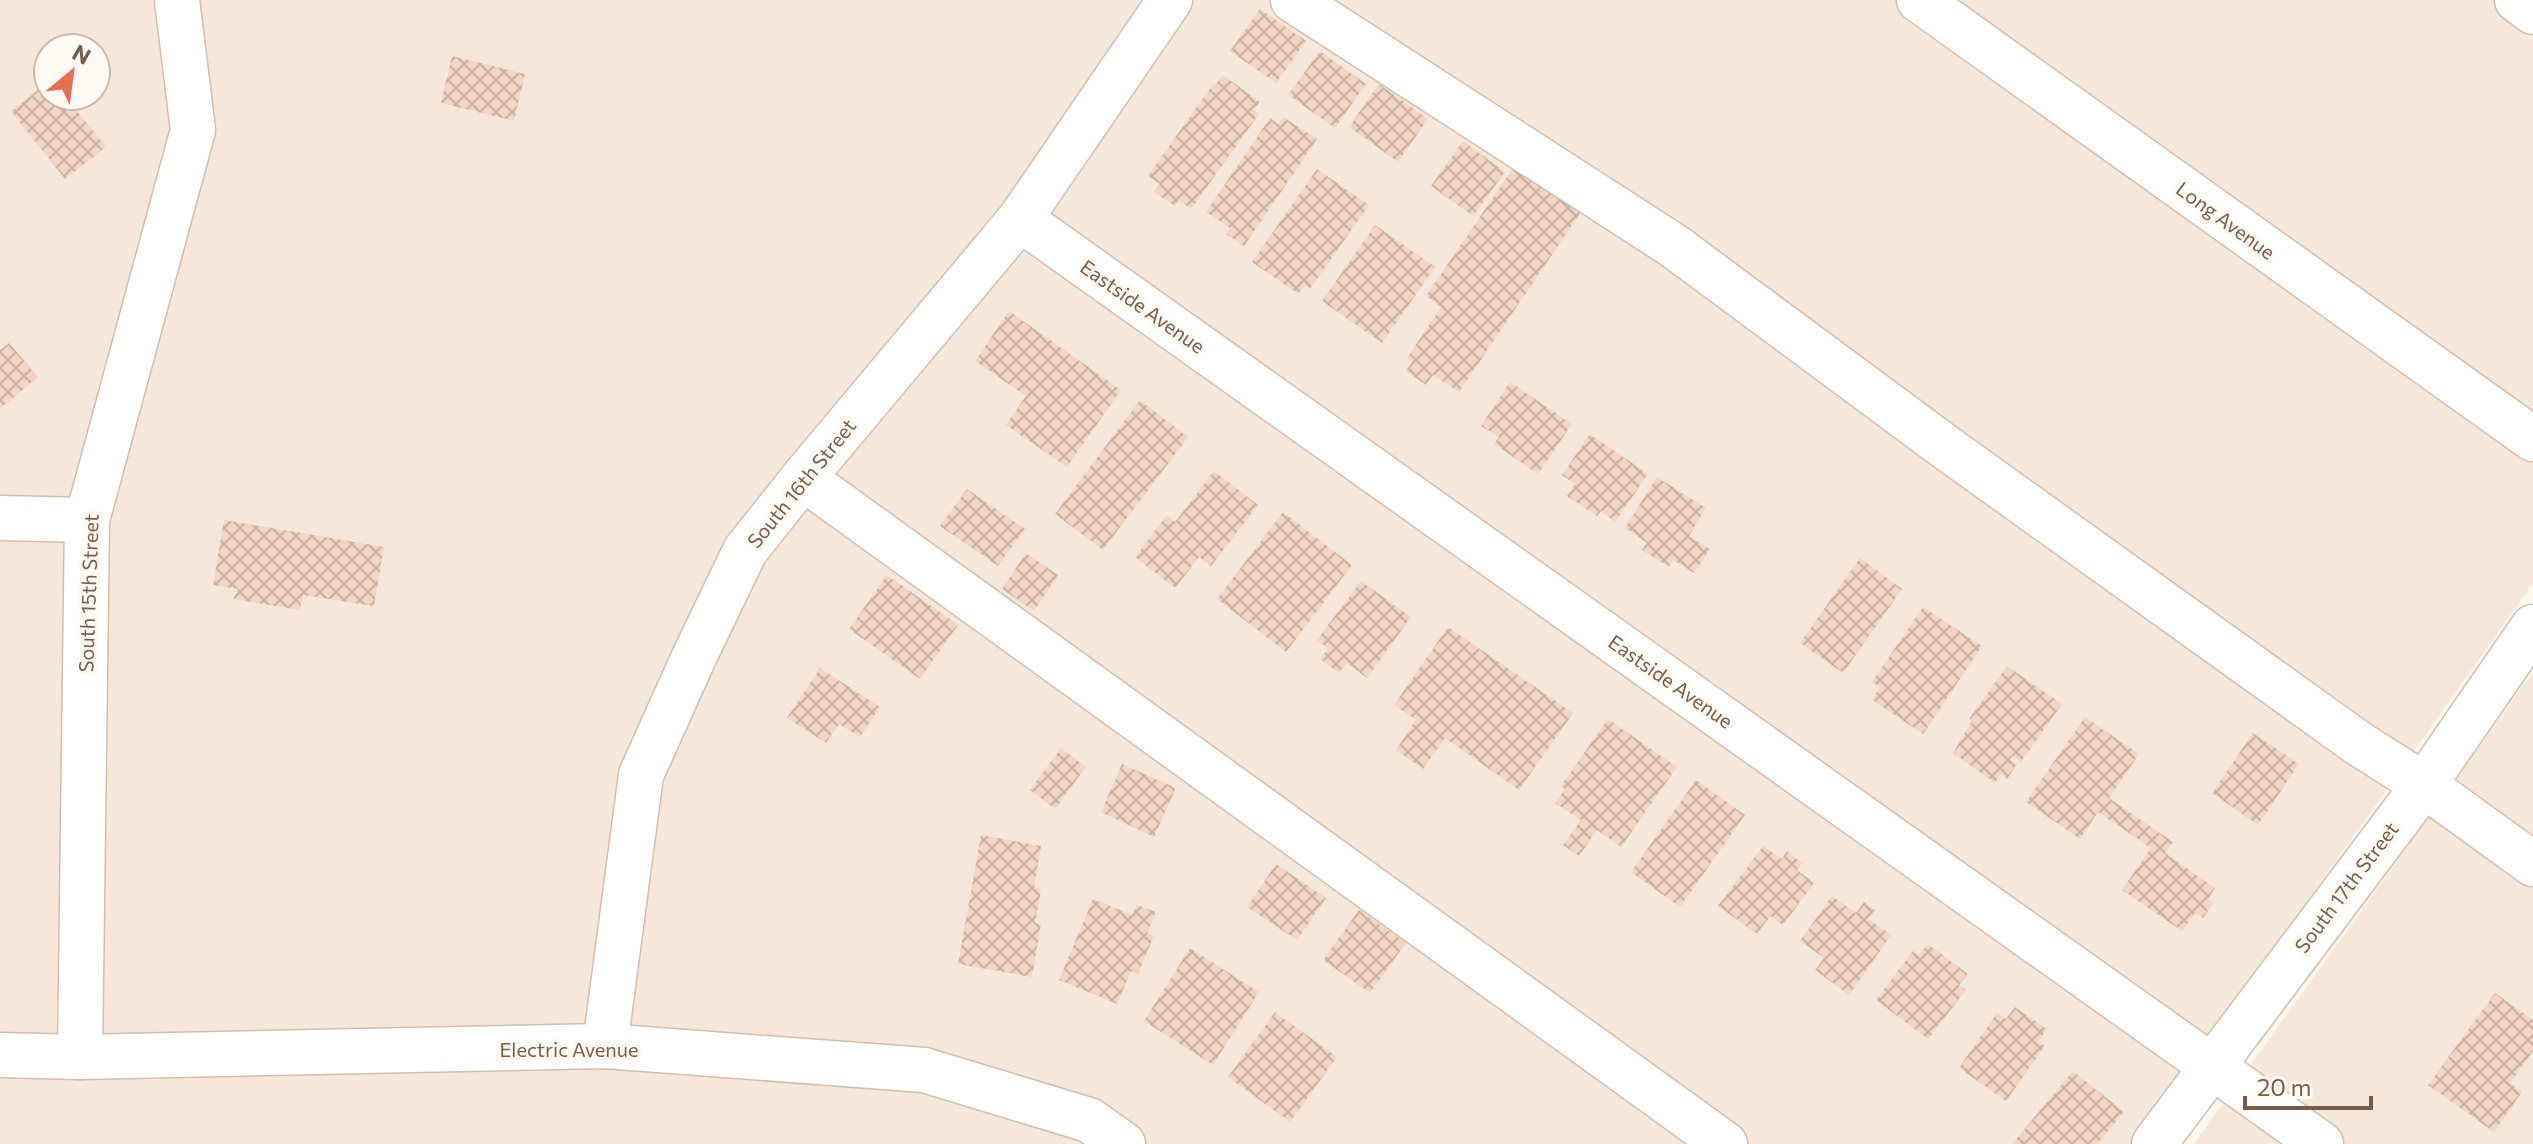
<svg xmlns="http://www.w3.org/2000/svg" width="2533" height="1144" viewBox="0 0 2533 1144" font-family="Commissioner,sans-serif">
  <defs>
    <pattern id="building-cross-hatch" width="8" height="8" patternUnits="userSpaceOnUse" patternTransform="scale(2)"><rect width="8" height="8" fill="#f3d5c3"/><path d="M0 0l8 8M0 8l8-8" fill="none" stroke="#cab0a1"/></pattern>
  </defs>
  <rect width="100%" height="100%" fill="#fdf6ec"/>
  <g fill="#f5e8da" fill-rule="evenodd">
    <path d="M0,0H2533V583L2135,1144H0ZM48,48H96V96H48Z"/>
    <path d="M2533,672V1144H2194Z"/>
  </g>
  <g fill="url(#building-cross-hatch)">
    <path d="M1260,9L1306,41L1276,83L1230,51Z"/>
    <path d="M1320,51L1366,84L1335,128L1288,95Z"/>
    <path d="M452,56L525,74L514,121L441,103Z"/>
    <path d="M1223,75L1260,102L1253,110L1259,114L1191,209L1179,200L1175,206L1154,192L1160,184L1148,176L1213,84H1216Z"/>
    <path d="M48,82V96H65L106,147L65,179L11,111Z"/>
    <path d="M1379,84L1428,119L1398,162L1349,127Z"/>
    <path d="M1283,117L1317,139L1244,246L1226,234L1230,228L1206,212L1270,118L1278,124Z"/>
    <path d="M1463,141L1505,172L1473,216L1431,186Z"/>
    <path d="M1516,164L1583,209L1459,392L1433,375L1426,385L1406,371L1412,362L1407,358L1441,307L1426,296Z"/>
    <path d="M1317,169L1369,205L1310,289L1305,285L1298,294L1252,262Z"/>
    <path d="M1375,225L1435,267L1382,343L1322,301Z"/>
    <path d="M1009,311L1121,390L1067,467L1006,425L1026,396L975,361Z"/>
    <path d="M9,343L38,377L0,409V350Z"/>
    <path d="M1510,382L1572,424L1538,474L1494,444L1499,437L1481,426Z"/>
    <path d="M1140,400L1188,437L1103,550L1055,514Z"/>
    <path d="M1590,434L1648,474L1615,522L1601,511L1597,516L1567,496L1575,484L1562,475Z"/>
    <path d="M1214,471L1258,505L1211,566L1199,557L1175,588L1135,557L1167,515L1175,522Z"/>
    <path d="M1657,477L1706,508L1689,536L1710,549L1694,573L1673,560L1669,567L1642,550L1647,543L1625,528Z"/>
    <path d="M967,489L1025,529L998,566L940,526Z"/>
    <path d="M1283,512L1352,565L1286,652L1217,599Z"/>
    <path d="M224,520L384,547L374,606L303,595L300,610L233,599L238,589L213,585Z"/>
    <path d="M1026,553L1058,575L1034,611L1002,589Z"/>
    <path d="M1860,558L1902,589L1843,673L1800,643Z"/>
    <path d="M887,575L958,625L920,679L849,629Z"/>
    <path d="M1361,581L1411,617L1367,678L1347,663L1339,673L1320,659L1328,649L1317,640Z"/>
    <path d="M1923,607L1982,646L1923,734L1872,700L1880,687L1872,682Z"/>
    <path d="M1448,627L1573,713L1519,790L1445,738L1423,769L1396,750L1416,720L1394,705Z"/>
    <path d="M2007,666L2062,704L2021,762L2013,756L2010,759L2017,764L2007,779L2001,774L1995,783L1953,753L1972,721L1969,719Z"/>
    <path d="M820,668L880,707L860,737L839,724L826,743L787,718Z"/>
    <path d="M2085,717L2139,754L2109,798L2173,842L2165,853L2215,888L2208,899L2213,903L2203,918L2195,913L2182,931L2122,890L2151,848L2098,812L2080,839L2026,802Z"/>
    <path d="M1608,719L1677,767L1621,847L1597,830L1579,856L1563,845L1581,820L1555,803L1565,789L1561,786Z"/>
    <path d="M2253,733L2299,764L2258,825L2212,793Z"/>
    <path d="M1061,748L1086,767L1055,809L1030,790Z"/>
    <path d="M1122,764L1176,788L1154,837L1101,812Z"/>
    <path d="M1696,780L1745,815L1680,907L1631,872Z"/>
    <path d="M981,835L1041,846L1034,887L1041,889L1035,923L1041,924L1032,977L958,964Z"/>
    <path d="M1763,846L1782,859L1787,851L1802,863L1797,870L1814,883L1783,925L1770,916L1757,934L1718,906Z"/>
    <path d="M1276,864L1326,898L1297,940L1247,907Z"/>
    <path d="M1832,896L1856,913L1864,902L1875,910L1868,919L1891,935L1849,995L1815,970L1824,958L1800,941Z"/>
    <path d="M1093,899L1132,915L1137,905L1156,912L1147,933L1154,936L1138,974L1131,971L1117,1004L1059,980Z"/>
    <path d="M1359,910L1406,943L1370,993L1323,960Z"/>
    <path d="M1928,944L1968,974L1959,985L1966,990L1928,1039L1876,1000L1913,951L1919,955Z"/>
    <path d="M1190,948L1259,992L1213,1065L1144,1021Z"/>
    <path d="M2495,993L2533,1020V1051L2510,1083L2522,1092L2494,1132L2428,1085Z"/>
    <path d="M2015,1007L2047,1029L2038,1042L2045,1046L2006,1101L1959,1068L1997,1013L2006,1019Z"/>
    <path d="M1275,1012L1337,1057L1290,1122L1228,1077Z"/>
    <path d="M2073,1071L2124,1112L2097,1144H2012Z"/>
  </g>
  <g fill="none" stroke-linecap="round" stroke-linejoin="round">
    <defs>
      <g id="minor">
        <path d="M1293,0L1674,246L1944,446L2358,743L2424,785L2533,864"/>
        <path d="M1919,0L2533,439"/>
        <path d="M2517,0L2533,12"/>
        <path d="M1020,219L2321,1144"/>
        <path d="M803,478L1725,1144"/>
        <path d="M0,518L87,520"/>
        <path d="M605,1046L641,775L694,657L745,551L803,478L1020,219L1170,0"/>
        <path d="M0,1055L80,1057L605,1046L924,1070L1089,1120L1123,1144"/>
        <path d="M80,1057L87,520L193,130L177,0"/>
        <path d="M2154,1144L2424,785L2533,627"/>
      </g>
    </defs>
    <use href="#minor" stroke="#d1beb0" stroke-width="47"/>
    <use href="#minor" stroke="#fff" stroke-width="44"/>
  </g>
  <g text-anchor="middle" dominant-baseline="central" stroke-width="8" stroke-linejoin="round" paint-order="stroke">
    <g font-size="20" fill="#7a5c4d" stroke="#fffaf3">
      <text transform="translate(2226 220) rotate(36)">Long Avenue</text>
      <text transform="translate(1143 306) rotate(35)">Eastside Avenue</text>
      <text transform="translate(801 483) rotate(-51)">South 16th Street</text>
      <text transform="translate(88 593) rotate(-88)">South 15th Street</text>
      <text transform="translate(1671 681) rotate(35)">Eastside Avenue</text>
      <text transform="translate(2346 887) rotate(-53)">South 17th Street</text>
      <text x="569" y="1049">Electric Avenue</text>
    </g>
  </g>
  <g transform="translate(72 72) rotate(29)"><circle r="38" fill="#fffaf3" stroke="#cabbb1" stroke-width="2"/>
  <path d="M0-6L14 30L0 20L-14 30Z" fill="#e76f51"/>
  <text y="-12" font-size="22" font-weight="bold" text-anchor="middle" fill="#7a5c4d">N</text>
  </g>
  <path d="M2245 1096v12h126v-12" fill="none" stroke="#7a5c4d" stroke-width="4"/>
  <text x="2257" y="1096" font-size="24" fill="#7a5c4d" stroke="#fffaf3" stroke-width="6" paint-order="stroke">20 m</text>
</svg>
